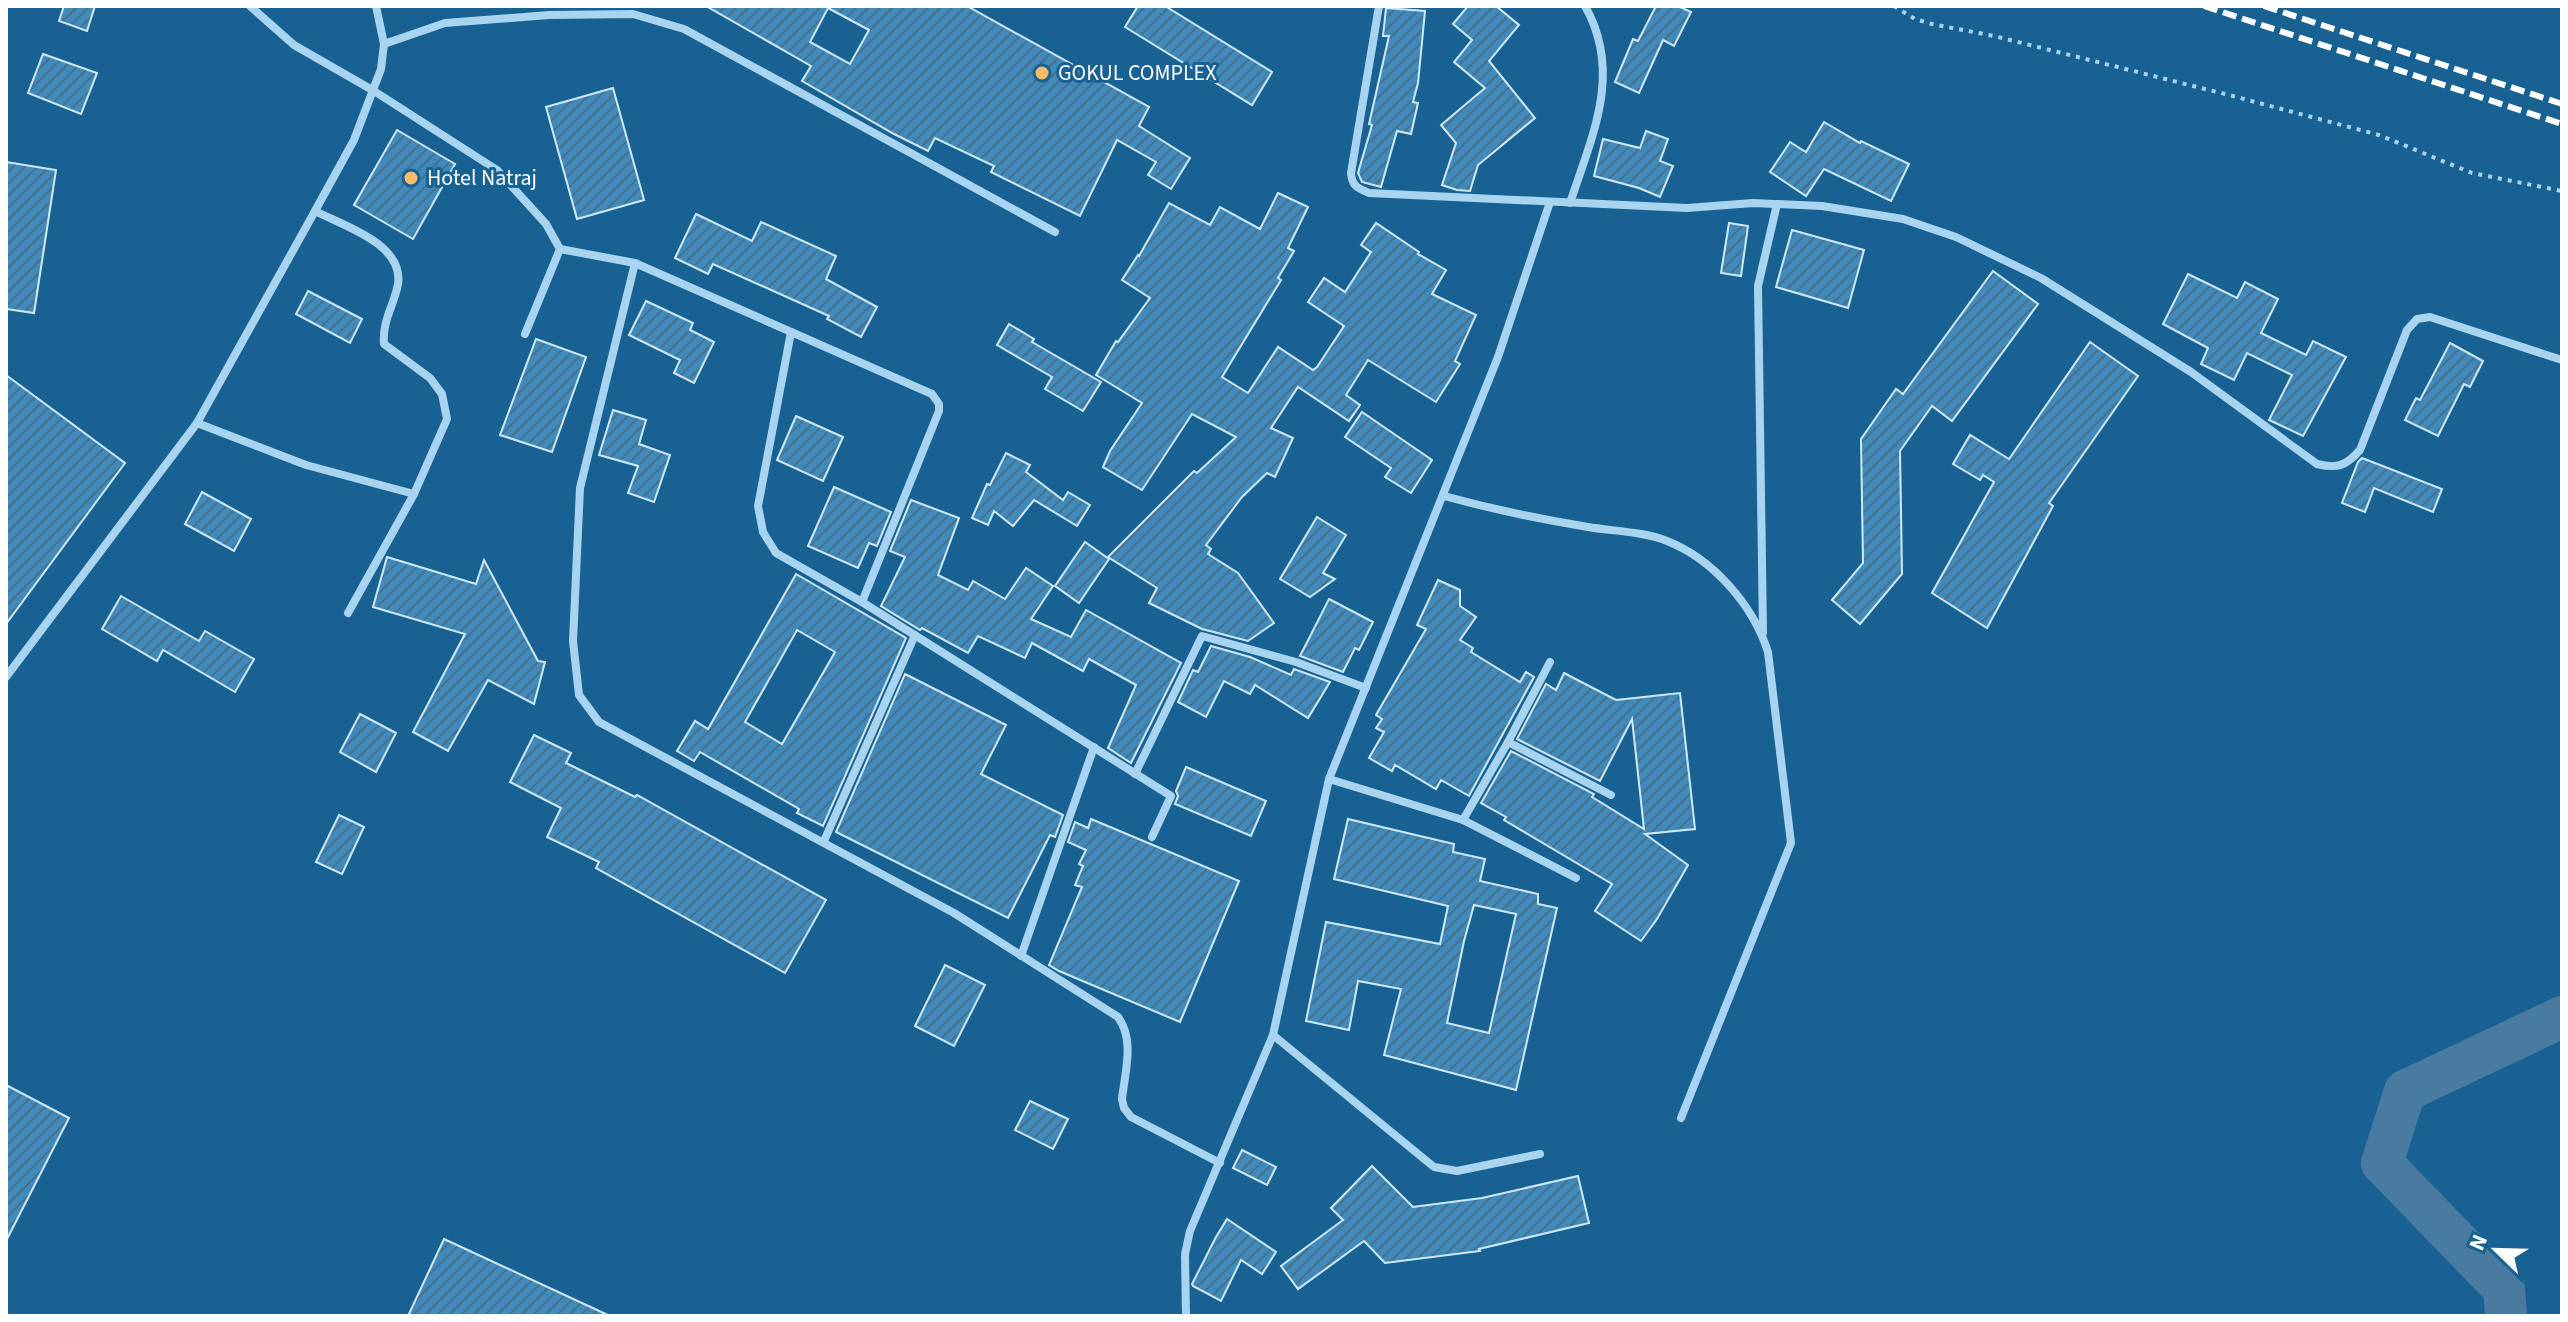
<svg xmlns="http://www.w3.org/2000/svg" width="2568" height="1322" viewBox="0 0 2568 1322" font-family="'Source Sans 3',sans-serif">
  <defs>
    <pattern id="building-hatch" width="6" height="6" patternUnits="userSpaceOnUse" patternTransform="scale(2)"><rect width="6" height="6" fill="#408abb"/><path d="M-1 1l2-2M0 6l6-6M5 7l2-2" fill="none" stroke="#45718f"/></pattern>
  </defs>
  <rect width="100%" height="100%" fill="#186193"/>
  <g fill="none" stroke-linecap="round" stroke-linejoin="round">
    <path stroke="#487b9f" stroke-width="42" d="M2506,1316L2504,1289L2382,1163L2405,1091L2562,1017"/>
  </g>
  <g fill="url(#building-hatch)" stroke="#cfeafb" stroke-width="2" fill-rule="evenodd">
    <path d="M64,6H95L87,31L59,21Z"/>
    <path d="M706,6H967L1149,107L1139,126L1190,158L1171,189L1148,175L1156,162L1117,140L1080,216L991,172L994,166L935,138L928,151L894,134L802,81L811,66ZM828,8L869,30L850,64L810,42Z"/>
    <path d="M1138,6H1165L1272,72L1252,105L1125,27Z"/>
    <path d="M1468,6H1496L1519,25L1489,61L1535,118L1478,165L1470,191L1457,190L1442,185L1456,143L1441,125L1485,88L1454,62L1472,40L1453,24Z"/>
    <path d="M1656,6H1678L1691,12L1674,46L1663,40L1639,93L1615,82L1633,39L1638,41Z"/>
    <path d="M1386,8L1425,11L1418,83L1413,102L1418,103L1411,134L1397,131L1381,187L1362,182L1358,173L1372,125L1369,124L1389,36H1383Z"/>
    <path d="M43,54L97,73L81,114L28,93Z"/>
    <path d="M613,88L644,200L577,219L546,107Z"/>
    <path d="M1824,122L1860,143L1861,141L1909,164L1891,201L1824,169L1806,196L1770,172L1790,142L1806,152Z"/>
    <path d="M397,130L455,164L413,239L354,205Z"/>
    <path d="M1646,131L1668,139L1660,161L1673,166L1660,197L1639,188L1594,176L1603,139L1640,148Z"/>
    <path d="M6,162L56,170L34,313L6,309Z"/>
    <path d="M1278,193L1308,207L1288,248L1294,251L1278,278L1281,280L1222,377L1248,393L1278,347L1313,370L1317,367L1344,326L1308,302L1324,278L1345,292L1371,252L1361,245L1376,223L1419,252L1418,254L1446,270L1432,294L1476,315L1455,361L1460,364L1436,402L1368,360L1346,395L1360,405L1349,421L1298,387L1271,428L1293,438L1275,477L1267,473L1242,497L1206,545L1211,549L1208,554L1238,573L1274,623L1248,641L1202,629L1149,603L1157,588L1108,557L1194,471L1197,473L1236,437L1192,414L1142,490L1103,467L1110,451L1142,403L1096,375L1116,341L1118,342L1150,298L1122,280L1138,255L1139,256L1169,203L1210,225L1220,207L1260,229Z"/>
    <path d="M696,214L752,241L761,222L836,256L826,279L877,307L861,337L827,319L829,316L713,264L708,274L675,258Z"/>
    <path d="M1729,223L1748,226L1741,276L1721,273Z"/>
    <path d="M1792,230L1864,250L1848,308L1776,287Z"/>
    <path d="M1993,271L2038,304L1952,421L1932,406L1900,451L1902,574L1860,624L1832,600L1863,563L1861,439L1896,389L1903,394Z"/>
    <path d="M2188,274L2237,298L2245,282L2278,299L2261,333L2306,355L2313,341L2346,357L2303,436L2269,420L2292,375L2247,353L2234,380L2201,364L2208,348L2163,324Z"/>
    <path d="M308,291L362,319L350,343L296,314Z"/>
    <path d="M646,301L693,323L690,330L714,342L694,383L674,373L680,360L629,335Z"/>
    <path d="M1009,324L1034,339L1032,342L1101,382L1083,411L1045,389L1052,377L997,345Z"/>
    <path d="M536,339L586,357L552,452L500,435Z"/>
    <path d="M2090,342L2138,376L2049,503L2053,506L1987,628L1932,593L1994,482L1983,475L1980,480L1953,464L1970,435L2009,459Z"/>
    <path d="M2450,343L2483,361L2470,387L2464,384L2438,436L2405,420L2416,398L2420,400Z"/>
    <path d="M6,375L125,463L6,624Z"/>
    <path d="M613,410L646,420L639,444L670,455L654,502L628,493L638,466L599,455Z"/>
    <path d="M1362,412L1432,460L1411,493L1385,477L1391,468L1345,437Z"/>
    <path d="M796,416L843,437L823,481L777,460Z"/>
    <path d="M1006,453L1030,465L1026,472L1063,500L1068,492L1090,505L1077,526L1034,500L1013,526L994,511L988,525L972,518L987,484L990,485Z"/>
    <path d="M2362,458L2442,489L2433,512L2374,488L2365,512L2342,503L2358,462Z"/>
    <path d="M834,487L891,512L877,546L869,543L858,568L808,546Z"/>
    <path d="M202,492L251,519L234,551L185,524Z"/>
    <path d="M911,500L959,518L938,575L968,590L973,581L1005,599L1026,568L1053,586L1031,619L1071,637L1086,610L1181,663L1131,763L1108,748L1136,685L1089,659L1083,671L1032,643L1025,658L978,636L968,653L922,628L920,630L881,606L905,557L890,551Z"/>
    <path d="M1317,517L1346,535L1323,573L1335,579L1310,597L1280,579Z"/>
    <path d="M1085,542L1109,559L1079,603L1055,586Z"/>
    <path d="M387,557L476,584L484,560L538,661L545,662L534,704L488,680L448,751L413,732L465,634L373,607Z"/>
    <path d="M796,574L906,638L823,826L797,813L799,809L700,752L694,761L677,751L695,721L708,729ZM797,630L835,652L782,744L745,722Z"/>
    <path d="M1438,580L1460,590V606L1476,617L1460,640L1473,648L1471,652L1520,682L1526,672L1534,677L1469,796L1441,780L1436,789L1395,765L1392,771L1369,758L1384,732L1376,728L1382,719L1376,715L1426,629L1417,625Z"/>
    <path d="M121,596L199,641L205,631L254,659L235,692L163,650L157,661L102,629Z"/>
    <path d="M1329,599L1373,622L1359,650L1355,648L1343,672L1300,656Z"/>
    <path d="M1211,646L1250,657L1291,675L1294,669L1330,682L1308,718L1255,685L1250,694L1224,681L1206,717L1178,702L1193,670L1198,672Z"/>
    <path d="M1564,673L1616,700L1680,693L1695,829L1645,834L1688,865L1657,919L1641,941L1595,911L1612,884L1504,820L1506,817L1481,803L1511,751L1594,794L1592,797L1644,829L1632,719L1600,781L1517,739L1546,684L1556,690Z"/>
    <path d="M905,674L1006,725L981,774L1063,815L1055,837L1050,835L1008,918L836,832Z"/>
    <path d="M360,714L396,733L376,772L340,752Z"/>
    <path d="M534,735L571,753L566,763L635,797L637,795L826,900L785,973L596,868L599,862L547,837L561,808L510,782Z"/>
    <path d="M1186,767L1266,801L1251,836L1175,804L1178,796L1176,791Z"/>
    <path d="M339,815L364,827L342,874L316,862Z"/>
    <path d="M1091,819L1239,881L1180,1022L1059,971L1049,965L1082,887L1075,885L1083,866L1079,864L1086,850L1068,842L1075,822L1088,828Z"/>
    <path d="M1348,819L1454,844L1453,852L1485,859L1480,881L1538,894V904L1557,908L1516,1090L1384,1055L1401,989L1358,981L1349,1030L1306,1021L1326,922L1440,944L1448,906L1334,879ZM1474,905L1516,914L1489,1033L1447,1023L1464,941Z"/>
    <path d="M945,965L985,985L954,1046L915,1026Z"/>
    <path d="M6,1085L69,1118L6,1241Z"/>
    <path d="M1030,1101L1068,1119L1053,1149L1015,1130Z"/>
    <path d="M1242,1150L1276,1167L1267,1185L1233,1168Z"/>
    <path d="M1372,1166L1413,1207L1482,1198L1578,1176L1589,1223L1479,1249L1480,1251L1385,1263L1364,1241L1298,1289L1281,1266L1343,1220L1331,1208Z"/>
    <path d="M1227,1219L1276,1252L1262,1274L1241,1260L1221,1301L1193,1286L1192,1284L1216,1237Z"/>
    <path d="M444,1239L610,1316H408Z"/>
  </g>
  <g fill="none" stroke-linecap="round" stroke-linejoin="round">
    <path stroke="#a8d4f0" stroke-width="4" stroke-dasharray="4 6" stroke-linecap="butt" d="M1894,6L1915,19L1932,24L1994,36L2229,95L2379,135L2472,173L2562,191"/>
    <g stroke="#a8d4f0" stroke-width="8">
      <path d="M250,6L294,45L374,91L497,170L546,224L560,249L635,263L932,394L939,404V411L862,602"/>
      <path d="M1379,6L1351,173C1352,186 1357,188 1369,193L1687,208L1753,203L1822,206L1903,219L1956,237L2041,278L2191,372L2317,464C2337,469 2346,466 2360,450L2407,330L2417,319L2430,317L2562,360"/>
      <path d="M384,44L445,23L549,15L633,14L684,29L1055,232"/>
      <path d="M1570,203C1592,136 1623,73 1585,6"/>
      <path d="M315,211C344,226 404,244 398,284C394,306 382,320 384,344L430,378L442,394L447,419L414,494L348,613"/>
      <path d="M635,263L580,488L573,641L579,695L599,722L954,913L1118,1017C1135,1040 1125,1072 1122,1099L1124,1108L1131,1117L1220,1163"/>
      <path d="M791,332L758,506L763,532L776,553L862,602L1171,796L1152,837"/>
      <path d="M525,334L560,249"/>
      <path d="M197,423L306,465L414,494"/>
      <path d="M1444,496C1492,509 1539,519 1588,527C1612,531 1646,532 1667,541C1713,559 1753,605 1768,652L1791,843L1681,1118"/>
      <path d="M1763,633L1758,286L1777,204"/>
      <path d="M6,677L197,423L315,211L354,140L381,69L384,44L376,6"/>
      <path d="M1508,742L1611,795"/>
      <path d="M1135,774L1202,636L1296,662L1366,688"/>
      <path d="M1329,779L1463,820L1576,878"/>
      <path d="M1463,820L1508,742L1550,662"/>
      <path d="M824,841L915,635"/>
      <path d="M1021,956L1094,747"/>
      <path d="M1273,1035L1434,1167L1457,1171L1540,1154"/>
      <path d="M1186,1316L1185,1254L1190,1231L1273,1035L1329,779L1498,357L1550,202"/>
    </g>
    <g stroke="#fff" stroke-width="6" stroke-dasharray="14 6" stroke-linecap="butt">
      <path d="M2204,6L2562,124"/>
      <path d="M2264,6L2562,104"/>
    </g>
  </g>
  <g fill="#ffbc67" stroke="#186193" stroke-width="3">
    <circle cx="1042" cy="73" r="8"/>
    <circle cx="411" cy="178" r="8"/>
  </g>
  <g text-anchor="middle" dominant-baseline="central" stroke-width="6" stroke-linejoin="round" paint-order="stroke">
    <g font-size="22" fill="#fff" stroke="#186193" text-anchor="start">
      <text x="1058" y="73">GOKUL COMPLEX</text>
      <text x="427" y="178">Hotel Natraj</text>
    </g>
  </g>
  <rect width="2568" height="1322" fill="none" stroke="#ffffff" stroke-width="16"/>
  <g transform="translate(2496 1250) rotate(293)" stroke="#186193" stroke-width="6" paint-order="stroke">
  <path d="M0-6L14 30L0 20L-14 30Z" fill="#ffffff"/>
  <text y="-12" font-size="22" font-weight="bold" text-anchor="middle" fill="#ffffff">N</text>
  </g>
</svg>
